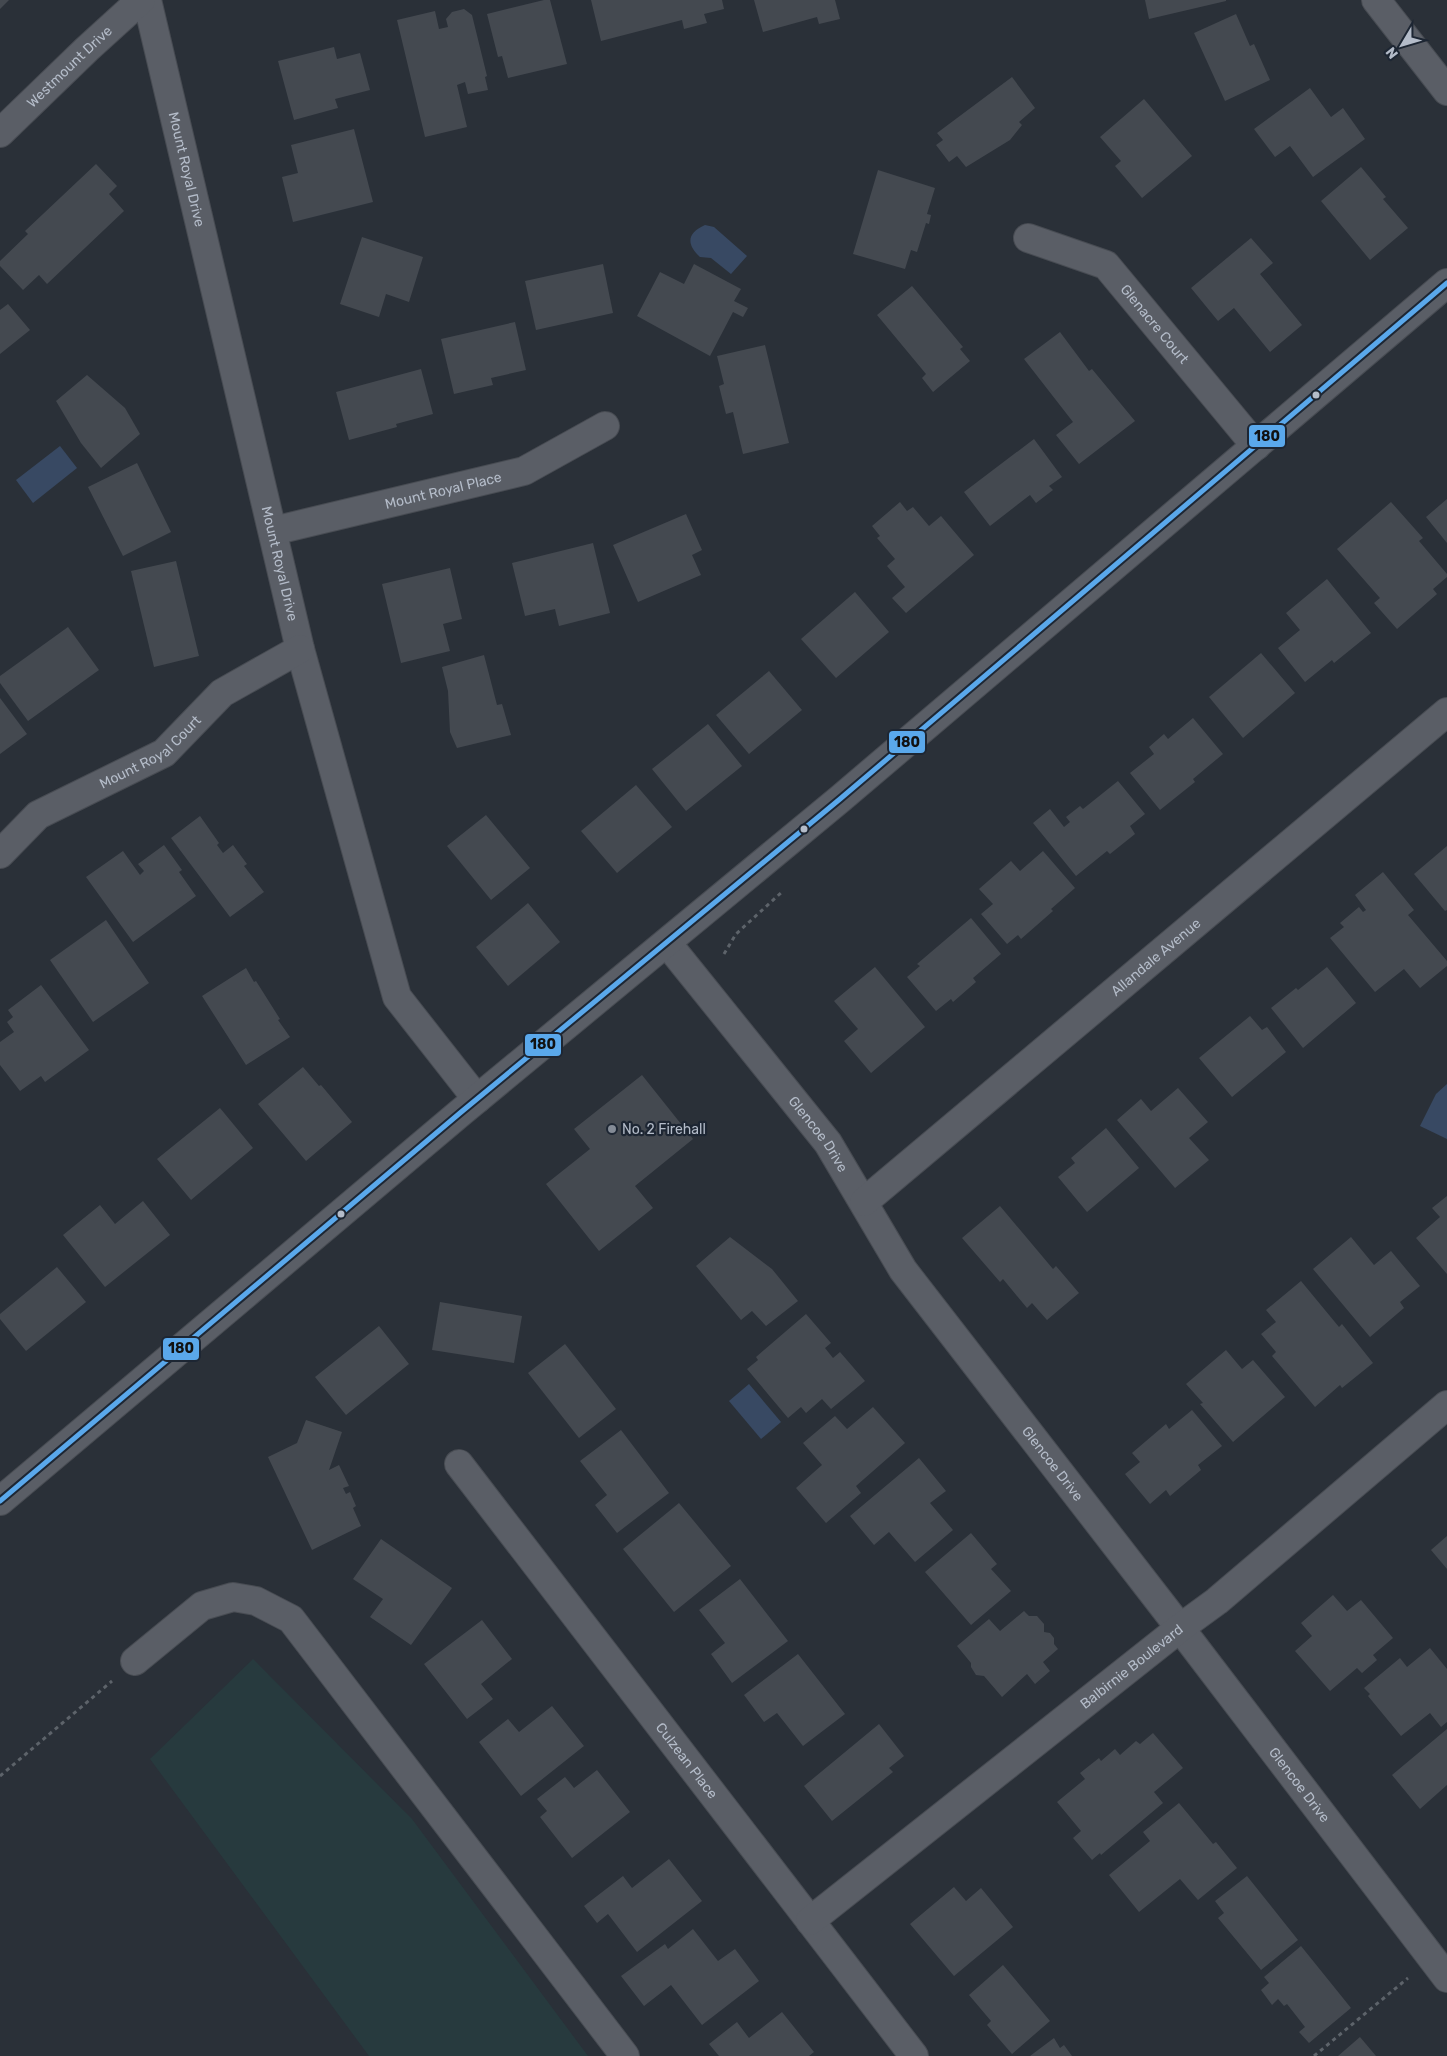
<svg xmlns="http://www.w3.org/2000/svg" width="1447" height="2056" viewBox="0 0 1447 2056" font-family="Rubik,sans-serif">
  <rect width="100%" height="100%" fill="#2a3038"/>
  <path fill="#273a3e" d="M253,1659L412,1819L588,2056H369L150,1759Z"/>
  <g fill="#384963">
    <path d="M705,225L714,227L747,256L731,274L711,258L700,257C686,244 687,233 705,225Z"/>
    <path d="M60,446L77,468L33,503L16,480Z"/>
    <path d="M1447,1084V1139L1420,1126L1436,1094Z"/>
    <path d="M749,1384L781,1422L761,1439L729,1401Z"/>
  </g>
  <g fill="#444950">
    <path d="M0,0H9L0,9Z"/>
    <path d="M544,0H550L567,64L508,78L502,56L498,57L487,14Z"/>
    <path d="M591,0H722L724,9L704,14L707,23L684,29L682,20L601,41Z"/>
    <path d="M754,0H835L840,19L819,24L817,17L763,32Z"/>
    <path d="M1145,0H1226V1L1149,19Z"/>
    <path d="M464,9L472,15L487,76L485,77L488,90L468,94L465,82L457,85L467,127L425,137L397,20L435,11L439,29L448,27L446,19L452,12Z"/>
    <path d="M1236,14L1250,46L1254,44L1270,80L1225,101L1194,33Z"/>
    <path d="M334,47L337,59L360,53L370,90L335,99L338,108L294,120L278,61Z"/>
    <path d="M1012,77L1035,108L1019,122L1022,125L1010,140L966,167L957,156L949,162L936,145L943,140L937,133Z"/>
    <path d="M1310,88L1331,117L1343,108L1365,139L1313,177L1290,146L1275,157L1254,129Z"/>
    <path d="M1144,99L1192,156L1142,198L1115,166L1121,161L1100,137Z"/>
    <path d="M354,129L373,202L293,222L282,177L298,173L291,145Z"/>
    <path d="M96,164L117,186L109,194L124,211L47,284L39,275L23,290L0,266V261L28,234L25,231Z"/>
    <path d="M1361,167L1386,197L1383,199L1408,228L1370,260L1321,201Z"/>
    <path d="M878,170L935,188L927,214L931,215L929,224L926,223L917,252L911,250L905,269L853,254Z"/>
    <path d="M362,237L423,257L409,302L386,294L379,317L340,304Z"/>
    <path d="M1251,238L1273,263L1260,274L1302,325L1270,352L1234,308L1218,321L1191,288Z"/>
    <path d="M603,264L613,313L536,330L525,281Z"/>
    <path d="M694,264L741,289L734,301L748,308L743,317L733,312L710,356L637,316L660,272L684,284Z"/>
    <path d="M912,286L963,347L960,349L970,361L933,392L922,378L926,374L877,315Z"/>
    <path d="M8,304L30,330L0,354V310Z"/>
    <path d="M515,322L526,370L491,378L493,385L454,394L441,339Z"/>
    <path d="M1060,332L1089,371L1092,369L1135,421L1079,464L1056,435L1073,422L1024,359Z"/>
    <path d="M765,345L789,443L743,454L733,412L726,414L719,386L724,384L717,356Z"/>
    <path d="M421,369L433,414L396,424L397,427L349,440L336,392Z"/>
    <path d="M87,375L125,408L140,434L101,468L81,443L56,401Z"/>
    <path d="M1034,439L1062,477L1049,486L1053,490L1036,503L1030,495L990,526L964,492Z"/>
    <path d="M137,463L171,532L123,556L88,487Z"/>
    <path d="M1447,499V543L1426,517Z"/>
    <path d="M900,502L907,511L913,507L929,526L941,516L974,555L906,613L892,598L905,587L887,566L895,559L877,538L880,536L872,526Z"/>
    <path d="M1391,502L1423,538L1419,541L1447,574V577L1433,589L1437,594L1397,629L1374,603L1380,598L1337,549Z"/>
    <path d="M686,514L702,550L692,555L701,575L638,602L613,545Z"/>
    <path d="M593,543L610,613L559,626L555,609L525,616L512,563Z"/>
    <path d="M176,561L199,656L154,667L131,571Z"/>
    <path d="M450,568L462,619L443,624L450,651L401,663L382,584Z"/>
    <path d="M1327,579L1371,633L1334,663L1332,660L1305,682L1278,648L1300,630L1286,613Z"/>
    <path d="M855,592L889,632L836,678L801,639Z"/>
    <path d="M68,627L99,670L28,721L0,683V676Z"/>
    <path d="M1261,653L1295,693L1243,738L1209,697Z"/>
    <path d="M484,655L497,705L502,704L511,735L457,748L450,732L448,691L442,667Z"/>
    <path d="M769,671L802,710L749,754L716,715Z"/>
    <path d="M0,698L27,734L0,754Z"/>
    <path d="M1193,718L1223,754L1193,779L1195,782L1160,810L1130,773L1154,754L1149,747L1164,734L1168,739Z"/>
    <path d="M708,724L742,766L686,811L652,769Z"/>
    <path d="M1118,781L1145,814L1130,826L1135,834L1110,854L1107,851L1076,876L1033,823L1050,809L1064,827L1070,822L1066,817L1080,806L1083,809Z"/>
    <path d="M636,785L672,827L617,873L581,831Z"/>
    <path d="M486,815L530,868L491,900L447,846Z"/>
    <path d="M200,816L219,843L217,845L223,853L233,845L247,864L244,866L264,892L230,917L171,838Z"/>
    <path d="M164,845L182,870L179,872L196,896L133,942L86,877L123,851L140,875L144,871L138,864Z"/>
    <path d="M1447,846V910L1445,911L1414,874Z"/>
    <path d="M1043,851L1075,888L1051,909L1053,911L1021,939L1018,935L1007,944L981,914L993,904L979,889L1011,861L1020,871Z"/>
    <path d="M1383,872L1414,910L1408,915L1447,961V966L1420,988L1404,969L1375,992L1330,938L1344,927L1340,923L1359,907L1363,912L1366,910L1355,895Z"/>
    <path d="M528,903L560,942L508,986L476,947Z"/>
    <path d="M971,918L1001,954L973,978L976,982L953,1002L951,999L936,1011L907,977L920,966L917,964Z"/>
    <path d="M106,920L149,983L93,1022L50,960Z"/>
    <path d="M875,967L925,1027L871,1073L844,1041L858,1029L834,1001Z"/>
    <path d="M1327,967L1356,1003L1303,1048L1271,1008L1296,988L1298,990Z"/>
    <path d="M246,968L254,982L256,981L280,1019L278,1020L290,1037L246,1065L202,996Z"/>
    <path d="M41,985L89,1050L45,1082L41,1076L20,1091L0,1065V1042L14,1032L7,1022L13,1017L8,1010Z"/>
    <path d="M1250,1016L1262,1030L1267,1027L1286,1052L1232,1097L1199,1058Z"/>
    <path d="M303,1067L319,1086L321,1085L352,1122L306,1161L258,1104Z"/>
    <path d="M642,1075L693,1139L635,1186L653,1208L599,1251L546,1184L590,1149L574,1129Z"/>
    <path d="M1178,1088L1208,1122L1189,1138L1209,1160L1175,1188L1117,1120L1141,1099L1151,1111Z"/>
    <path d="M220,1108L253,1148L191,1200L157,1159Z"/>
    <path d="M1106,1128L1139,1168L1087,1212L1058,1177L1075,1163L1071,1158Z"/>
    <path d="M1447,1196V1274L1416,1238L1440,1217L1432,1208Z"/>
    <path d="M143,1201L170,1235L105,1287L63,1235L100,1205L115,1224Z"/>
    <path d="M1000,1206L1053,1269L1056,1266L1079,1293L1047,1320L1032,1303L1027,1308L1003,1279L1000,1282L962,1238Z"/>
    <path d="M730,1237L772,1269L798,1301L766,1326L752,1311L741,1320L696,1266Z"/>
    <path d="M1351,1237L1374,1265L1391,1251L1420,1286L1400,1302L1404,1308L1370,1337L1313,1269Z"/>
    <path d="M57,1267L86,1302L26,1351L0,1319V1314Z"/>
    <path d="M1301,1281L1339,1327L1342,1324L1373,1363L1342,1388L1340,1385L1315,1407L1272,1356L1276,1352L1261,1334L1276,1322L1266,1310Z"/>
    <path d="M440,1302L522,1316L514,1363L432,1350Z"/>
    <path d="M806,1314L831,1343L825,1348L833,1358L840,1352L865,1381L831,1409L822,1399L806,1413L801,1407L788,1418L747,1369L758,1360L756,1357Z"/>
    <path d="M379,1326L409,1364L346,1415L315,1377Z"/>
    <path d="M565,1344L616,1409L579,1438L528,1373Z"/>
    <path d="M1226,1350L1242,1369L1253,1360L1285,1397L1233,1442L1200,1404L1203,1403L1186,1384Z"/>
    <path d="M873,1407L905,1443L856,1486L861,1493L826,1523L796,1488L822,1465L803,1443L835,1416L847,1429Z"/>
    <path d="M1192,1410L1222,1446L1198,1465L1201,1470L1170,1496L1166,1490L1150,1504L1125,1474L1140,1462L1132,1453L1166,1424L1169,1429Z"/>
    <path d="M306,1420L342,1432L329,1470L339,1465L349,1486L343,1488L346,1494L350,1492L356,1506L353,1508L361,1526L312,1550L268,1457L297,1443Z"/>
    <path d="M621,1430L669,1493L617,1533L595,1505L607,1495L580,1461Z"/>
    <path d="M919,1458L946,1491L930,1503L953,1530L915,1562L889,1532L874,1545L850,1516Z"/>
    <path d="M679,1503L731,1566L674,1612L623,1549Z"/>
    <path d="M971,1533L997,1564L991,1569L1011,1591L971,1625L925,1572Z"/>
    <path d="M1447,1536V1569L1431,1550Z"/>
    <path d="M381,1539L452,1588L411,1645L370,1617L383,1599L353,1579Z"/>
    <path d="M740,1579L788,1641L732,1683L711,1654L725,1643L699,1610Z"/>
    <path d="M1333,1595L1347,1611L1361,1600L1393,1638L1373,1655L1377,1660L1362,1673L1357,1668L1330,1691L1295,1651L1312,1636L1301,1623Z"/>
    <path d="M1024,1611L1029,1616H1037L1044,1624V1632L1050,1633L1054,1638V1644L1058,1649L1043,1662L1050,1671L1035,1684L1027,1674L1002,1697L984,1676L976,1675L971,1667V1663L957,1646L989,1619L1000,1631Z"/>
    <path d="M482,1620L512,1659L481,1684L493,1699L467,1719L424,1664Z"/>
    <path d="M1430,1648L1447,1669V1722L1441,1727L1430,1713L1401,1736L1368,1696L1370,1694L1364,1688L1400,1658L1407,1667Z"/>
    <path d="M798,1654L845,1714L803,1746L777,1713L764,1722L744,1695Z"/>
    <path d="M552,1706L584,1746L521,1796L479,1742L508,1719L519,1732Z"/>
    <path d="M879,1724L904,1756L889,1768L893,1772L832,1821L804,1786Z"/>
    <path d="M1447,1729V1785L1420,1809L1392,1775Z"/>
    <path d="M1153,1733L1183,1768L1154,1792L1163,1803L1101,1855L1100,1853L1092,1860L1073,1838L1081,1831L1057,1802L1085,1779L1080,1773L1099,1758L1101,1761L1115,1749L1120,1755L1136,1741L1140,1744Z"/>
    <path d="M597,1770L630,1812L572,1858L540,1817L547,1811L537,1799L565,1777L574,1788Z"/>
    <path d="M1179,1803L1213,1844L1216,1842L1237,1868L1198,1900L1180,1879L1139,1912L1109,1875L1150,1841L1143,1832Z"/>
    <path d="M669,1859L702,1901L637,1952L608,1914L597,1923L584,1906L623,1876L632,1888Z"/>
    <path d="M1247,1876L1298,1940L1261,1970L1218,1918L1224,1913L1215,1901Z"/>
    <path d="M954,1887L966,1901L981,1888L1013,1927L954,1976L910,1924Z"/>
    <path d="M693,1929L718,1961L735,1949L759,1981L702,2025L671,1985L644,2006L621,1976L665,1944L668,1949Z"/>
    <path d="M1301,1946L1351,2008L1309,2043L1299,2032L1305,2027L1287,2004L1284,2006L1278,1999L1272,2005L1261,1990L1269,1983L1264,1977Z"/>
    <path d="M1003,1965L1050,2021L1012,2054L987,2025L991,2021L969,1995Z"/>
    <path d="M782,2012L814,2052L809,2056H719L709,2044L737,2022L749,2038Z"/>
    <path d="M1360,2037L1376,2056H1338Z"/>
    <path d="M1054,2038L1060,2048L1064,2045L1072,2056H1030Z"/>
  </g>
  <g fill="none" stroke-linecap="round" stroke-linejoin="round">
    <defs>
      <g id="minor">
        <path id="s1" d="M147,0L300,649L397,997L477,1099"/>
        <path d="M1376,0L1447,91"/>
        <path id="s2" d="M0,133L87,49L141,0"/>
        <path id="s3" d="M1028,238L1106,265L1256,446"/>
        <path id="s4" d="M273,531L524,471L605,426"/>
        <path id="s5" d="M0,854L38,815L164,753L222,693L300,649"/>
        <path id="s6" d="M667,943L828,1143L903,1270L1180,1628L1447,1978"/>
        <path id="s7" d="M864,1202L1447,712"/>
        <path id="s8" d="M459,1464L914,2056"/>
        <path d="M0,1501L460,1113L840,799L1447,283"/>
        <path d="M135,1661L202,1606L233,1597L256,1601L291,1619L625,2056"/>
        <path id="s9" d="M810,1921L1180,1628L1217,1601L1447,1405"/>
      </g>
    </defs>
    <use href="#minor" stroke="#484c53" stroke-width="30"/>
    <g stroke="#5d636a" stroke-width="3" stroke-dasharray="4 4" stroke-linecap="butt">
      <path d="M724,954L736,934L783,891"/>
      <path d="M0,1776L112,1681"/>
      <path d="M1314,2056L1408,1978"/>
    </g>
    <use href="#minor" stroke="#5a5e66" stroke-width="28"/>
    <defs>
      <path id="bus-1" d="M0,1501L460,1113L840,799L1447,283"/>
    </defs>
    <use href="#bus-1" stroke="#1d2633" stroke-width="9"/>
    <use href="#bus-1" stroke="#5aa8eb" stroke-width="5"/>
  </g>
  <g fill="#b4bcc9" stroke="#1d2633" stroke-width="2">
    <circle cx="1316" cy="395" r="4.5"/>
    <circle cx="804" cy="829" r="4.5"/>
    <circle cx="341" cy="1214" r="4.5"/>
  </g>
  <circle fill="#848b96" stroke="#1d2633" stroke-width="2" cx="612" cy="1129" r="5"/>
  <g text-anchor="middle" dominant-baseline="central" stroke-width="4.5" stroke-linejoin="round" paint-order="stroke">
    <g font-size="14" fill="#b4bcc9" stroke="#1d2633">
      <text stroke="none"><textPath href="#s2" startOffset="96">Westmount Drive</textPath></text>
      <text stroke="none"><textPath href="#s1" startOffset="174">Mount Royal Drive</textPath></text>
      <text stroke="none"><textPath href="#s3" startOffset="159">Glenacre Court</textPath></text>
      <text stroke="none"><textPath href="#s4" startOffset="175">Mount Royal Place</textPath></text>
      <text stroke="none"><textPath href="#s1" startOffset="579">Mount Royal Drive</textPath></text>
      <text stroke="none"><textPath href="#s5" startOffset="184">Mount Royal Court</textPath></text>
      <text stroke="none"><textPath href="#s7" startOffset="381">Allandale Avenue</textPath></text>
      <text stroke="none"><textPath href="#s6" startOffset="244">Glencoe Drive</textPath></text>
      <text stroke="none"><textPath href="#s6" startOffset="649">Glencoe Drive</textPath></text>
      <text stroke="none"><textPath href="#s9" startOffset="410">Balbirnie Boulevard</textPath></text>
      <text stroke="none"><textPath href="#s8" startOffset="374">Culzean Place</textPath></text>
      <text stroke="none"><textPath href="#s6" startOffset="1054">Glencoe Drive</textPath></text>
    </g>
    <g font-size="14" fill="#b4bcc9" stroke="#1d2633" text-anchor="start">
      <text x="622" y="1129">No. 2 Firehall</text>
    </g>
  </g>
  <g stroke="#1d2633" stroke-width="2">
    <rect x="1248" y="424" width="38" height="24" rx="5" fill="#5aa8eb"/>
    <rect x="888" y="730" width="38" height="24" rx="5" fill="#5aa8eb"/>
    <rect x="524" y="1033" width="38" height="24" rx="5" fill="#5aa8eb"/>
    <rect x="162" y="1337" width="38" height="24" rx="5" fill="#5aa8eb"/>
  </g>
  <g font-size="14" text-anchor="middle" font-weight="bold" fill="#111">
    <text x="1267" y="441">180</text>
    <text x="907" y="747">180</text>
    <text x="543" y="1049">180</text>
    <text x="181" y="1353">180</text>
  </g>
  <g transform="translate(1402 45) rotate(232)" stroke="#1d2633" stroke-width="4" paint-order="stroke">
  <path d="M0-4L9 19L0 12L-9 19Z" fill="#b4bcc9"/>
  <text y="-8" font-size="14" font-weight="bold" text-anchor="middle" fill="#b4bcc9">N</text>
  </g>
</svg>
